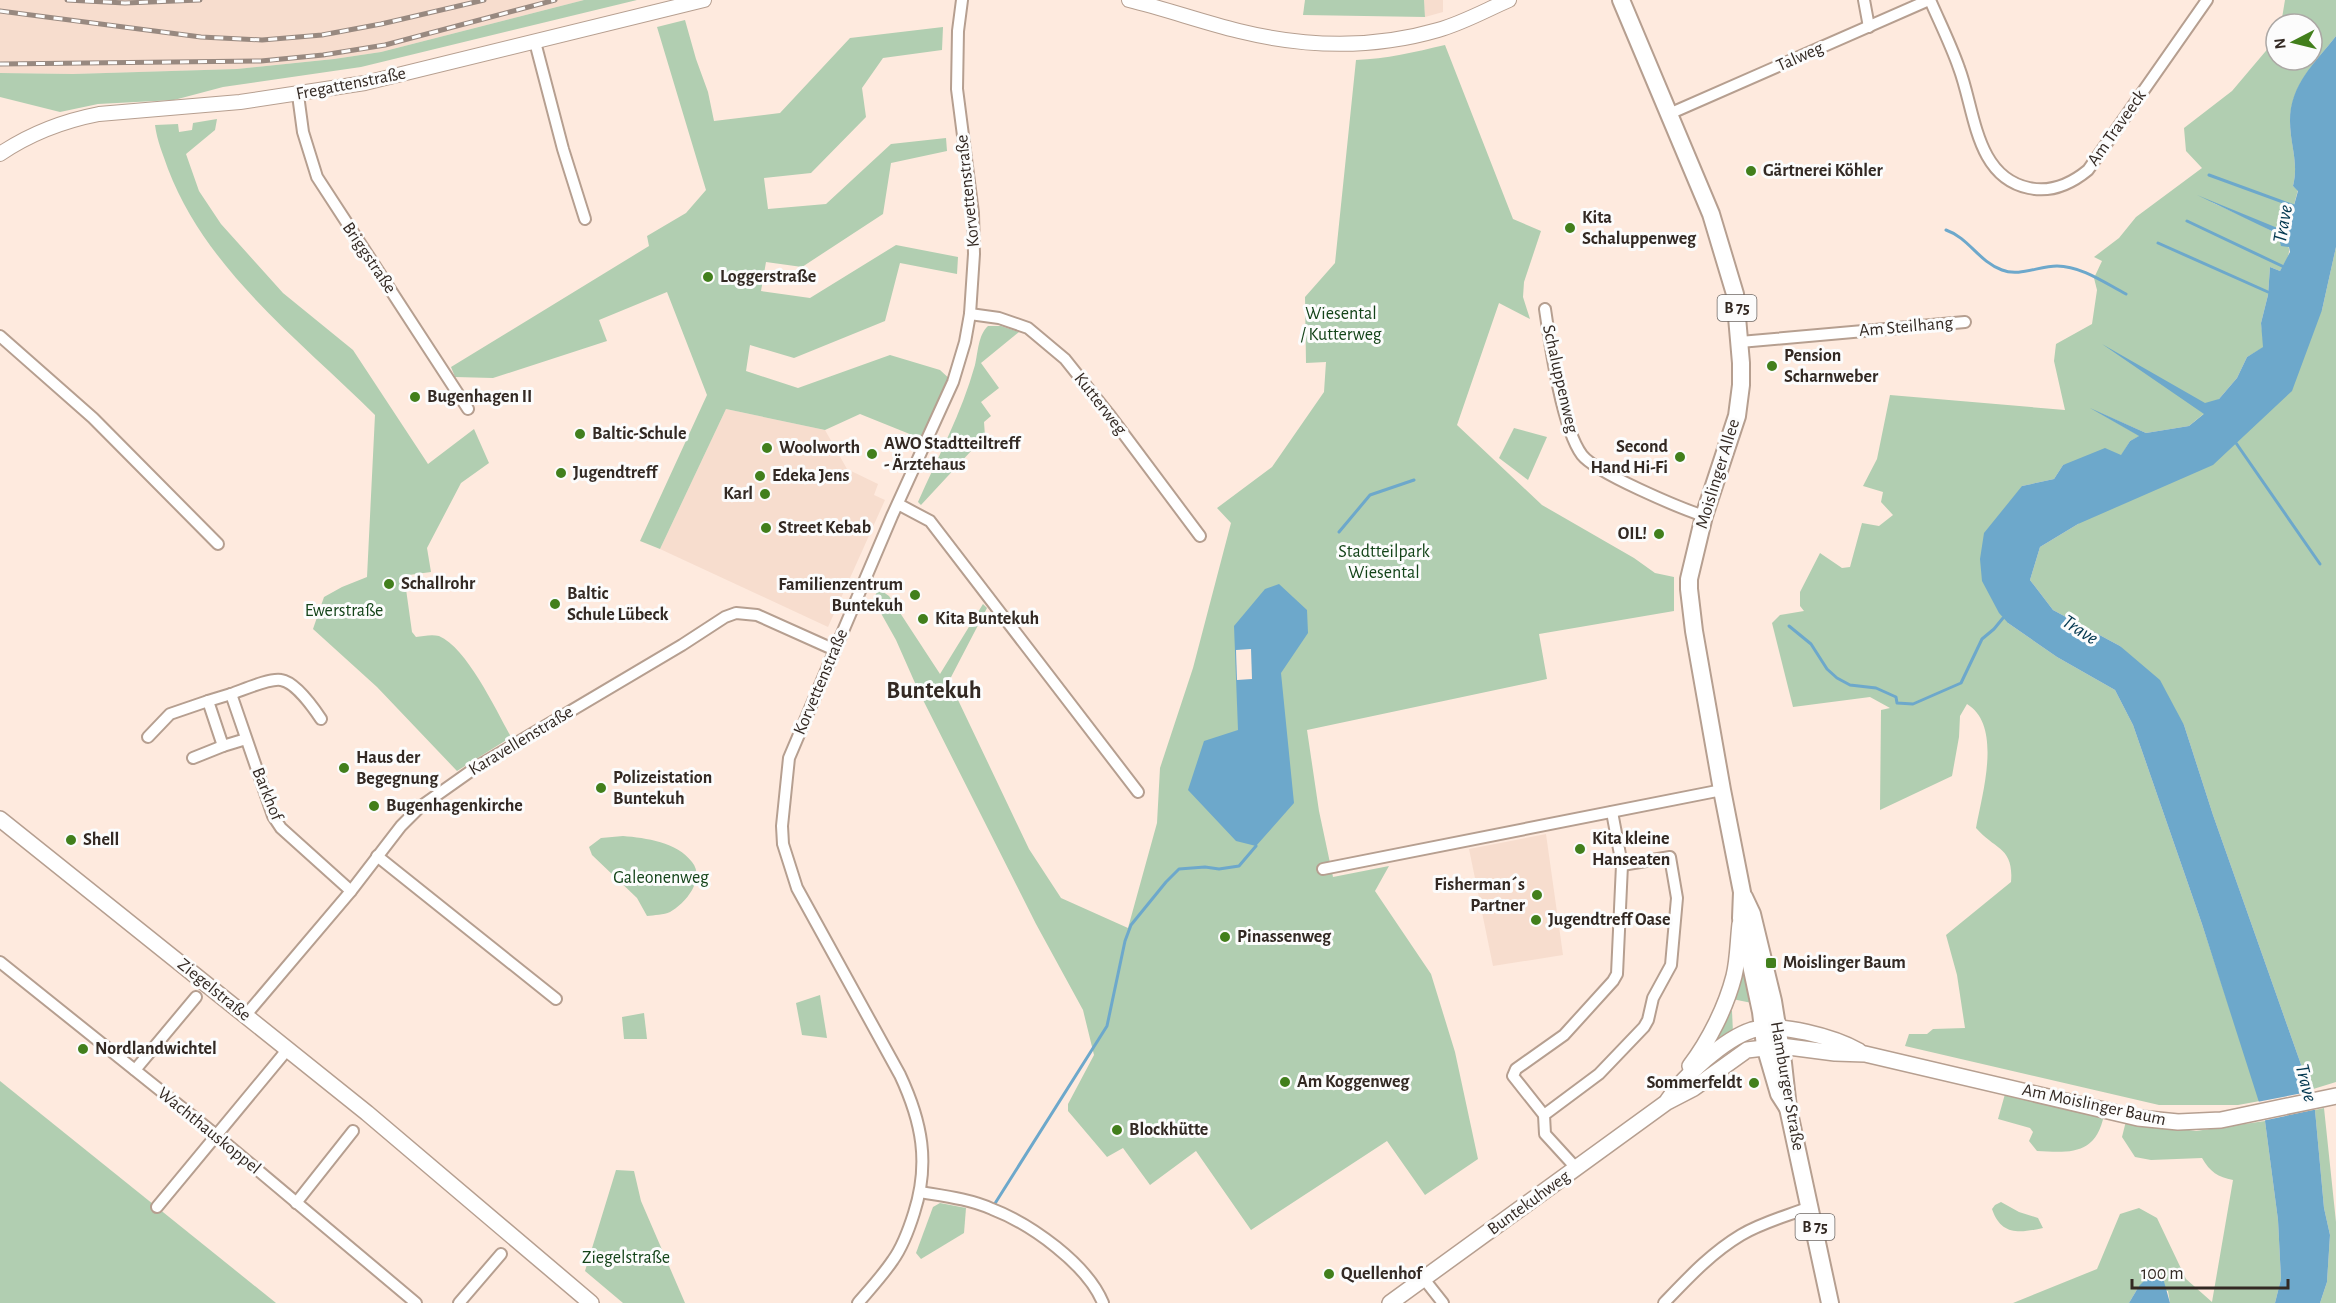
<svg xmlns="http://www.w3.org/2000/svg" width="2336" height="1303" viewBox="0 0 2336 1303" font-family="'Alegreya Sans',sans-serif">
  <rect width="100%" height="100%" fill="#feeade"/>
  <g fill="#f7ddce">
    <path d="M0,0H584L381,52L334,59L237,69L73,74L0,73Z"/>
    <path d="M1424,0H1443V12L1425,17Z"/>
    <path d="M726,409L825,430L847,469L878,484L874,495L885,500L828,627L660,549Z"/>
    <path d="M1546,834L1563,955L1493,966L1469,849Z"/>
  </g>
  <g fill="#b1ceb1">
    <path d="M584,0H637L361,67L223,87L174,100L98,104L60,112L0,97V73L73,74L237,69L334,59L381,52Z"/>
    <path d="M1305,0H1424L1425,17L1303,15Z"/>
    <path d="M2285,0H2336V36C2315,63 2291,84 2290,121C2290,144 2299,162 2293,186L2298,190L2291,216L2280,230L2210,201C2225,210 2288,232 2289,249C2290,256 2283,265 2280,271L2270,267L2268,295L2261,323L2264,347L2247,357L2237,378L2213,406L2189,426L2146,433L2098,412L2140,436L2130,441L2121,456L2063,465L2054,479L2022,486L2008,623L2057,657L2115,690L2133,725L2202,924L2260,1101L2238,1105H2159L1905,1046L1909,1034H1927L1933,1029L1965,1028L1957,975L1946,935L2011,882C2014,847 1995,850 1976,828C1982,794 2003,726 1967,704L1960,716L1959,737L1952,776L1880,810L1881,710L1890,708L1870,697L1793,707L1772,623L1780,615L1804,611L1800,606V592L1820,553L1842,568L1850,567L1862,523L1879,526L1893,515L1881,502L1883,492L1863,486L1877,459L1890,395L2065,410L2054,361L2056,344L2092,324L2097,290L2094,278L2102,261L2094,257L2119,238L2136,217L2202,168L2186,151L2184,128L2232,91L2276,39V60H2312V24H2281Z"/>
    <path d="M685,20L696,59L708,92L714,121L780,113L850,38L943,27L942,50L883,58L862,88L866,117L811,173L764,178L768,209L826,204L891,144L946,138L947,151L891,163L883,214L802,267L766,262L761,291L810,298L896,245L958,257L957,274L900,263L885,321L794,358L750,345L746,371L798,388L890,355L940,370L953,382L927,441L860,414L825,430L726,409L660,549L640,541L707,395L667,292L599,320L607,341L493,378L455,377L451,367L649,246L647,236L686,213L706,190L657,27Z"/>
    <path d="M1445,45L1513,219L1541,231L1524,282L1523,297L1530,319L1499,303L1457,425L1542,505L1634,558L1655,573L1674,577V611L1539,634L1547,679L1307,730L1319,811L1333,877L1389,866L1375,891L1431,974L1455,1052L1478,1159L1425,1195L1387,1141L1251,1230L1196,1151L1150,1185L1123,1148L1107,1157L1068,1111V1104L1094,1055L1083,1010L1036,924L919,692L896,640L873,599L879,589L889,596L940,674L983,604L987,608L949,681L1029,849L1061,898L1128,928L1157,823L1160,768L1193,668L1231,523L1217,508L1272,467L1324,392L1326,362L1306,363L1305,297L1335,263L1356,60C1386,59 1415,52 1445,45Z"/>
    <path d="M217,119L215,130L186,154L199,191L221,224L283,293L353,350L428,464L474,429L489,463L461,483L427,548L431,572L409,575L405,582L412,632L416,637C423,636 432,634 439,636C467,648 496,710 511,737L457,771L377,687L313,629L324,597L342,587L367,577L375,415C300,340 207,271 168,169C163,154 157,141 155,125L178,124L179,132L192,130L193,123Z"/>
    <path d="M2336,247V1082L2310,1090L2213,815L2184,725L2120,646L2053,610L2030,580L2040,547L2078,524L2322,310Z"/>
    <path d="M988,326H1001L1019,332L981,363L999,388L981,402L991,416L984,422L985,436L921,505L918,502C938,457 962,412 975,365C978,353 978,335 988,326Z"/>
    <path d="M1514,428L1547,437L1528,480L1499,458Z"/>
    <path d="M623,836C646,838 677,842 692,862C706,879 685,904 670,912C664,915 654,915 647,916L637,898L592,855L589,847L601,838Z"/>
    <path d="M1742,958L1752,1003L1732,999Z"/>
    <path d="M820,995L827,1038L802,1035L796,1003Z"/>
    <path d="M1728,1009L1732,1011L1733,1033L1711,1050Z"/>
    <path d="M644,1013L647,1039H624L622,1017Z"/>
    <path d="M0,1081L276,1303H0Z"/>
    <path d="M2005,1094L2104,1115C2096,1155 2070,1153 2037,1151L2029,1141L2033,1132L2030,1128L1998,1119Z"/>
    <path d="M2324,1108L2336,1222V1303H2320L2327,1282L2330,1235L2324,1208L2315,1110Z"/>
    <path d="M2126,1121L2196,1131L2265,1121L2278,1220L2281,1279L2275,1303H2170L2168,1291L2139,1286L2129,1303H2013L2097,1269L2120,1214L2139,1208L2157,1218L2186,1279L2212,1302L2233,1180C2218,1177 2210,1172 2202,1158L2151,1160L2135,1157L2122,1137Z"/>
    <path d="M616,1170L634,1171L641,1201L685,1303H623L585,1271Z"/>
    <path d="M2001,1202L2019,1212L2038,1218L2043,1228C2020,1233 2001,1236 1992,1209L1995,1205Z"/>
    <path d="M940,1203L966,1208L964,1233L921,1259L916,1253L933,1207Z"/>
  </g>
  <g fill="#6da8cb">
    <path d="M2336,36V247L2322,310L2292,391L2213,465L2078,524L2040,547L2030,580L2053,610L2120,646L2160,680L2184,725L2213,815L2310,1090H2307L2312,1110H2315L2324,1208L2330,1235L2327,1282L2320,1303H2275L2281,1279L2278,1220L2265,1121L2202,924L2133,725L2115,690L2057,657L2008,623L1999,613L1982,581L1980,559L1984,533L2022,486L2054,479L2063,465L2105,448L2121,455L2130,441L2139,436L2090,408L2146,433L2189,426L2204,414L2102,344L2205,403L2219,399L2237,378L2247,357L2263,347L2261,323L2268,295L2270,267L2280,271L2290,252L2289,247L2281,246L2278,234L2197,195L2280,229L2284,218L2291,216L2298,191L2293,186C2299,162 2290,145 2290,121C2290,84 2315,63 2336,36Z"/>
    <path d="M1279,584L1307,610L1308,633L1281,673L1294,803L1256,846L1236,841L1188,790L1204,741L1238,730L1234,626L1265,589Z"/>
    <path d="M2163,1278L2170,1303H2129L2139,1286L2146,1279Z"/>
  </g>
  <g fill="#feeade">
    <path d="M1251,649L1252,679L1237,680L1236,650Z"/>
    <path d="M2313,1091L2311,1092L2314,1107L2318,1109L2262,1121L2257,1102Z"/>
  </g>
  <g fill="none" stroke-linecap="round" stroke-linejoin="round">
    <g stroke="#6da8cb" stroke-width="3">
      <path d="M2209,175L2294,206"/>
      <path d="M2187,221L2282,266"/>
      <path d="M1946,230C1969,238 1978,261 2002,270C2019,277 2039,266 2057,266C2081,266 2105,283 2126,294"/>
      <path d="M2158,243L2268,292"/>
      <path d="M2236,443L2320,564"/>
      <path d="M1339,532L1370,495L1414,480"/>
      <path d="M1789,626L1811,644L1827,669L1837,678L1850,685L1876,688L1896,697L1897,703L1913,704L1961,683L1982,639L1994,629L2003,618"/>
      <path d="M994,1205L1107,1026L1125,941L1131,925L1166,882L1179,869L1205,867L1219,869L1239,866L1256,846"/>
    </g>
    <defs>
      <g id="minor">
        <path d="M1864,0L1869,27"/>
        <path d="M1930,0C1940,23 1951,45 1959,68C1975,110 1975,177 2029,188C2052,193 2071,184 2088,170L2207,0"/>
        <path d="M535,42L563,149L585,219"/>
        <path d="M298,95L303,132L317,177L468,409"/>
        <path d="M1669,114L1929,0"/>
        <path d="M1545,309C1550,343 1562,429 1582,455C1596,473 1680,508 1704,516"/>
        <path d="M970,314L999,318L1028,328L1065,359L1108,413L1200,536"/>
        <path d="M0,336L93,418L218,544"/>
        <path d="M1740,342L1965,322"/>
        <path d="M898,504L930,521L1138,792"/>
        <path d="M231,694L208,701L223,746L246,739"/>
        <path d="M321,719C313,707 295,682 281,680C269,678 243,690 231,694L273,816L281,828L351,891"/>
        <path d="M148,737L170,714L208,701"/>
        <path d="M193,758L223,746"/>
        <path d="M377,856L556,999"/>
        <path d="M1323,869L1722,790"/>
        <path d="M0,962L216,1135L416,1303"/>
        <path d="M245,1016L351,891L401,826L420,807L478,766L682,645L725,617L736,613L757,615L835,650"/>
        <path d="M135,1070L196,997"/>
        <path d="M1544,1115L1513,1076L1516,1069L1564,1035L1613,981L1617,974L1622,865L1612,812"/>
        <path d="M1577,1169L1545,1134L1544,1115L1599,1074L1644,1027L1648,1020L1653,998L1671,965L1677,898L1670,857L1622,865"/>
        <path d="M920,1192C944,1196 970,1199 992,1209C1031,1224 1087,1264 1103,1303"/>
        <path d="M296,1203L353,1131"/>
        <path d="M157,1207L287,1050"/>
        <path d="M1424,1279L1443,1303"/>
        <path d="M459,1303L501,1254"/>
        <path d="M858,1303C870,1289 883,1275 893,1260C903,1246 909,1229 914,1213C930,1163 922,1122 900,1075L797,888L783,844L782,826L789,758L892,516L953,382L965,342L970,314L974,254L973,213L957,89L958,31L962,0"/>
        <path d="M1664,1303C1688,1278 1711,1253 1741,1235C1763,1222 1787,1216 1810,1207"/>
      </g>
      <g id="tertiary">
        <path d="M1129,0C1166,9 1202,22 1239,31C1304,47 1373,49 1438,30C1463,23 1486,10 1509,0"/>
        <path d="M0,154C31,133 63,121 99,114L240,102L365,83L704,0"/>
      </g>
      <g id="secondary">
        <path d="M0,819L367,1113L591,1303"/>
        <path d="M1690,1066C1709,1041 1726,1007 1734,976C1738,960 1738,941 1740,924"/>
        <path d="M1668,1100C1684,1076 1724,1039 1752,1030C1780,1022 1834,1037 1859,1051"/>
        <path d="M1390,1303L1667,1102L1694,1088L1747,1050L1781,1046L1835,1053L1865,1054L2138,1118L2178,1122L2221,1120L2336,1096"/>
      </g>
      <g id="primary">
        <path d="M1621,0L1711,214L1735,294L1741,363V385L1737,416L1704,516L1689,579V589L1694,631L1722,790L1742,892L1741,918L1761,1012L1765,1046L1779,1094L1788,1108"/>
        <path d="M1744,897L1752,914L1773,1001L1783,1063L1788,1108L1830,1303"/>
      </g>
    </defs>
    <use href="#minor" stroke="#b69f90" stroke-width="14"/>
    <use href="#tertiary" stroke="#b69f90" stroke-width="16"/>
    <use href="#secondary" stroke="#b69f90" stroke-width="18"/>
    <use href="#primary" stroke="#b69f90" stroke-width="20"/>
    <use href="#minor" stroke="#fff" stroke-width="10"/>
    <use href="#tertiary" stroke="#fff" stroke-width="14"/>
    <use href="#secondary" stroke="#fff" stroke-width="15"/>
    <use href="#primary" stroke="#fff" stroke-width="16"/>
    <defs>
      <g id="rail">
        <path d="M67,0L125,3L200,0"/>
        <path d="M0,11L201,37L262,40L322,35L381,24L484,0"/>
        <path d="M0,64L261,61L323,55L385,45L555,0"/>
      </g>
    </defs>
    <use href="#rail" stroke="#988980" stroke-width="5"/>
    <use href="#rail" stroke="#fcfcfc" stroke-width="3" stroke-dasharray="9" stroke-linecap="butt"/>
  </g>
  <g fill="#427f1c" stroke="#fcfcfc" stroke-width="2">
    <circle cx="1751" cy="171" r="6"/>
    <circle cx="1570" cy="228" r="6"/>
    <circle cx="708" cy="277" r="6"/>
    <circle cx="1772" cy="366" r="6"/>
    <circle cx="415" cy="397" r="6"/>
    <circle cx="580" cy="434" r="6"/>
    <circle cx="767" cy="448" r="6"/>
    <circle cx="872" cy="454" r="6"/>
    <circle cx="1680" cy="457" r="6"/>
    <circle cx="561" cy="473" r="6"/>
    <circle cx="760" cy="476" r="6"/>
    <circle cx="765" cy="494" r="6"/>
    <circle cx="766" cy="528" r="6"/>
    <circle cx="1659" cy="534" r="6"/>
    <circle cx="389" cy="584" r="6"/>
    <circle cx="915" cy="595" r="6"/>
    <circle cx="555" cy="604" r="6"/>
    <circle cx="923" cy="619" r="6"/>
    <circle cx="344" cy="768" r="6"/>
    <circle cx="601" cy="788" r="6"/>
    <circle cx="374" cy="806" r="6"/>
    <circle cx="71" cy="840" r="6"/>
    <circle cx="1580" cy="849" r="6"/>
    <circle cx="1537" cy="895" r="6"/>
    <circle cx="1536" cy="920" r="6"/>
    <circle cx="1225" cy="937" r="6"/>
    <rect x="1765" y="957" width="12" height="12" rx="3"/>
    <circle cx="83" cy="1049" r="6"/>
    <circle cx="1285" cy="1082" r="6"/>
    <circle cx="1754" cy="1083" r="6"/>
    <circle cx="1117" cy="1130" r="6"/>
    <circle cx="1329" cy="1274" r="6"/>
  </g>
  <g text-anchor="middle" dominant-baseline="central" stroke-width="6" stroke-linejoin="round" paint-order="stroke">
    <g fill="#fcfcfc" stroke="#6f6864" stroke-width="1.5">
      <rect x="1717.5" y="295" width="39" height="26" rx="4.5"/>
      <rect x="1795.5" y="1214" width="39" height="26" rx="4.5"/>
    </g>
    <g font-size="16" font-weight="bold" fill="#332923">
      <text x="1737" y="308">B 75</text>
      <text x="1815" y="1227">B 75</text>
    </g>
    <g font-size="18" fill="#332923" stroke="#fcfcfc">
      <text transform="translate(1800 57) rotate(-24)">Talweg</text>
      <text transform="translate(351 84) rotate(-11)">Fregattenstraße</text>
      <text transform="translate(2117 128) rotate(-55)">Am Traveeck</text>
      <text transform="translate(968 191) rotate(-96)">Korvettenstraße</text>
      <text transform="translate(369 258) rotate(56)">Briggstraße</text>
      <text transform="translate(1906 327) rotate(-5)">Am Steilhang</text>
      <text transform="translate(1560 379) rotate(77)">Schaluppenweg</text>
      <text transform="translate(1100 404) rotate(52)">Kutterweg</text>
      <text transform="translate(1718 474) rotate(-73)">Moislinger Allee</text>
      <text transform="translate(821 682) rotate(-67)">Korvettenstraße</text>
      <text transform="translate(521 741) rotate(-31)">Karavellenstraße</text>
      <text transform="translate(267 794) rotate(68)">Barkhof</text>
      <text transform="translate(214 990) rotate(39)">Ziegelstraße</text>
      <text transform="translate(1787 1086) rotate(80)">Hamburger Straße</text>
      <text transform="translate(2094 1105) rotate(12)">Am Moislinger Baum</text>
      <text transform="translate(209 1131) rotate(39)">Wachthauskoppel</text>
      <text transform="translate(1529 1203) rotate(-36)">Buntekuhweg</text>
    </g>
    <g font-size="18" font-weight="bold" fill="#332923" stroke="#fcfcfc" text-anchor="start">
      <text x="1763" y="171">Gärtnerei Köhler</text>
      <text x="1582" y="218">Kita<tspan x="1582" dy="21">Schaluppenweg</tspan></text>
      <text x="720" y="277">Loggerstraße</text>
      <text x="1784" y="356">Pension<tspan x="1784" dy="21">Scharnweber</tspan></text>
      <text x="427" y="397">Bugenhagen II</text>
      <text x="592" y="434">Baltic-Schule</text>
      <text x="884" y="444">AWO Stadtteiltreff<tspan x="884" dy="21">- Ärztehaus</tspan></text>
      <text x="1668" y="447" text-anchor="end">Second<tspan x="1668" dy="21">Hand Hi-Fi</tspan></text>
      <text x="779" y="448">Woolworth</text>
      <text x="573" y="473">Jugendtreff</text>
      <text x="772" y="476">Edeka Jens</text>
      <text x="753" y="494" text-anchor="end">Karl</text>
      <text x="778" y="528">Street Kebab</text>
      <text x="1647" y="534" text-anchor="end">OIL!</text>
      <text x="401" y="584">Schallrohr</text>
      <text x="903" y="585" text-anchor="end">Familienzentrum<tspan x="903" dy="21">Buntekuh</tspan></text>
      <text x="567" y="594">Baltic<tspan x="567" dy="21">Schule Lübeck</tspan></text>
      <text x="935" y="619">Kita Buntekuh</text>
      <text x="356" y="758">Haus der<tspan x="356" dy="21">Begegnung</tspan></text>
      <text x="613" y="778">Polizeistation<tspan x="613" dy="21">Buntekuh</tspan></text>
      <text x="386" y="806">Bugenhagenkirche</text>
      <text x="1592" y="839">Kita kleine<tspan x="1592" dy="21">Hanseaten</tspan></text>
      <text x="83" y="840">Shell</text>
      <text x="1525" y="885" text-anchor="end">Fisherman´s<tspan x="1525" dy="21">Partner</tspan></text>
      <text x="1548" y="920">Jugendtreff Oase</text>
      <text x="1237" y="937">Pinassenweg</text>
      <text x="1783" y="963">Moislinger Baum</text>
      <text x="95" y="1049">Nordlandwichtel</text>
      <text x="1297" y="1082">Am Koggenweg</text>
      <text x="1742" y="1083" text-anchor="end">Sommerfeldt</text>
      <text x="1129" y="1130">Blockhütte</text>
      <text x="1341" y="1274">Quellenhof</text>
    </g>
    <g font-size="18" fill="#134318" stroke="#fcfcfc">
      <text x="1341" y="314">Wiesental<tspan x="1341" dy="21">/ Kutterweg</tspan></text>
      <text x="1384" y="552">Stadtteilpark<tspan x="1384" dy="21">Wiesental</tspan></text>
      <text x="344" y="611">Ewerstraße</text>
      <text x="661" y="878">Galeonenweg</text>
      <text x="626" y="1258">Ziegelstraße</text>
    </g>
    <g font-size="20" font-style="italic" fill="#043850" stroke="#fcfcfc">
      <text transform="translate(2283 224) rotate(-80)">Trave</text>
      <text transform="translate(2080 630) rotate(33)">Trave</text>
      <text transform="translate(2306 1083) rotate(76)">Trave</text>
    </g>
    <g font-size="24" font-weight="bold" fill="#332923" stroke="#fcfcfc">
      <text x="934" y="691">Buntekuh</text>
    </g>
  </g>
  <g transform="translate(2294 42) rotate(263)"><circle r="28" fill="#fcfcfc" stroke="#aca8a5" stroke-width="1.5"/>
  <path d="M0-4.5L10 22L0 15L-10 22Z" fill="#427f1c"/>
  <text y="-9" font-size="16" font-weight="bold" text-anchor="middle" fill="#332923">N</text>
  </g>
  <path d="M2132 1279v9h156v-9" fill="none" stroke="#332923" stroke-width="3"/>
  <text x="2141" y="1279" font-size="18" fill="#332923" stroke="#fcfcfc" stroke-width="4.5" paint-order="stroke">100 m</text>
</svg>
